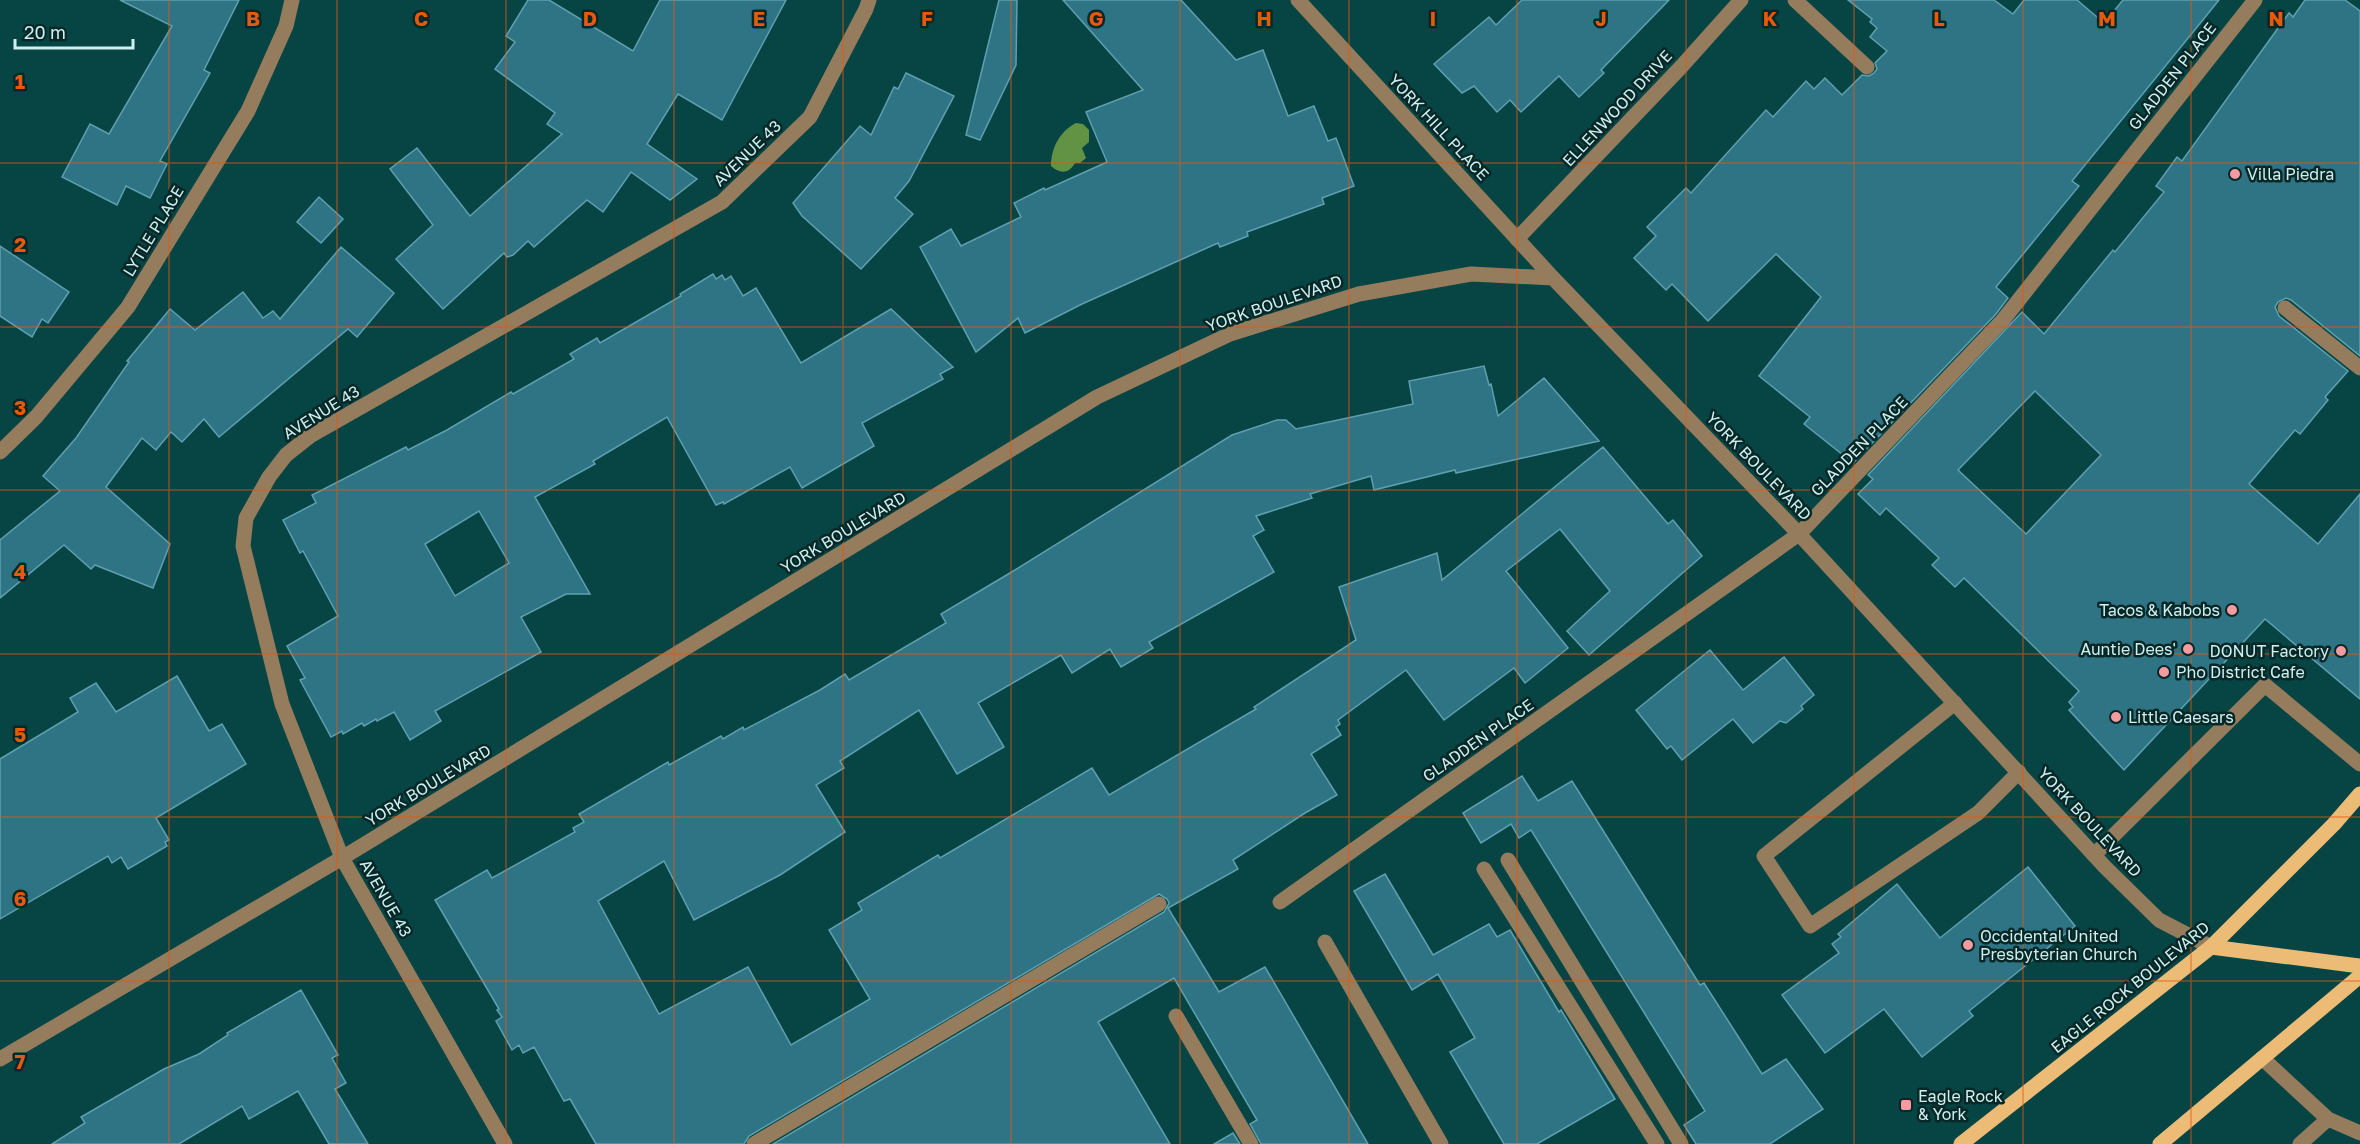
<svg xmlns="http://www.w3.org/2000/svg" width="2360" height="1144" viewBox="0 0 2360 1144" font-family="'Golos Text',sans-serif">
  <rect width="100%" height="100%" fill="#074444"/>
  <path fill="#629244" d="M1076,123L1083,124L1089,130V142L1082,148L1086,158L1080,163H1075C1069,174 1060,174 1051,166C1051,148 1060,131 1076,123Z"/>
  <g fill="#2f7484" stroke="#5ea0b0" stroke-width="1.5" fill-rule="evenodd">
    <path d="M120,0H239L204,70L210,73L160,161L167,164L150,198L126,186L117,205L62,177L90,124L109,134L172,26Z"/>
    <path d="M528,0H549L633,51L660,0H786L722,120L678,94L647,144L697,179L670,200L631,172L603,212L587,200L534,247L528,241L513,255L507,257L504,253L443,309L396,259L433,225L390,169L417,148L470,216L562,134L547,124L555,113L495,69L515,42L506,36Z"/>
    <path d="M999,0H1017L1016,65L980,140L966,135Z"/>
    <path d="M1063,0H1181L1236,60L1263,50L1288,116L1314,106L1328,141L1336,138L1354,186L1322,198L1324,204L1247,232L1248,236L1220,247L1218,243L1082,304L1025,333L1018,318L976,352L920,247L951,229L961,246L1021,217L1014,203L1044,188L1045,190L1107,162L1086,112L1143,90Z"/>
    <path d="M1522,0H1669L1601,70L1604,73L1579,97L1559,76L1521,112L1510,100L1497,112L1474,86L1462,93L1434,64L1489,17L1496,25Z"/>
    <path d="M1848,0H1994L2013,14L2024,0H2077L2104,23L2123,0H2219L2072,181L2079,186L1996,287L2008,298L1996,314L1853,463L1804,424L1810,417L1759,376L1821,297L1776,254L1708,321L1672,284L1666,290L1634,258L1656,236L1647,227L1686,188L1691,193L1766,110L1773,117L1806,81L1814,89L1825,78L1842,95L1862,75L1869,76L1874,73L1877,69L1875,63L1887,51L1870,37L1877,28L1870,22L1872,19Z"/>
    <path d="M2305,0H2345L2360,11V356L2291,300L2286,298L2278,302L2275,307L2279,316L2348,371L2325,397L2328,400L2300,434L2295,430L2249,484L2318,544L2360,494V699L2265,619L2124,770L2069,710L2073,707L2069,702L2079,691L1964,578L1955,587L1932,565L1939,558L1886,508L1880,515L1858,494L1873,479L1868,475L2022,312L2044,334L2113,250L2115,252L2164,192L2156,186L2177,157L2182,161L2289,13L2293,17ZM2035,391L2101,455L2026,534L1958,470Z"/>
    <path d="M906,73L954,96L909,181L895,198L913,214L861,269L802,216L793,203L860,126L871,135L894,87L898,89Z"/>
    <path d="M319,197L343,219L321,243L297,222Z"/>
    <path d="M0,246L69,292L48,323L42,319L32,337L0,316Z"/>
    <path d="M341,247L394,293L357,337L348,329L219,437L204,419L182,442L171,432L156,450L142,438L106,487L170,544L153,588L95,565L91,569L64,545L0,598V540L60,491L43,476L76,438L129,362L127,361L170,309L195,330L243,292L263,318L273,311L280,319Z"/>
    <path d="M713,274L716,279L722,275L725,280L731,276L743,296L756,288L801,363L891,309L953,367L940,374L943,379L862,423L874,446L802,488L790,467L724,504L723,502L716,505L667,417L593,461L595,464L535,497L590,594H566L521,617L541,652L435,711L441,721L410,740L394,712L377,721L376,719L364,726L362,723L343,734L342,731L331,737L300,680L305,678L287,646L338,616L303,551L300,553L283,520L316,503L312,495L406,447L408,450L447,430L511,392L513,394L574,359L570,354L597,338L600,343L681,296L680,294ZM479,511L509,563L455,596L425,544Z"/>
    <path d="M1484,366L1489,385L1491,384L1498,416L1544,378L1599,441L1456,473L1455,470L1374,490L1371,476L1310,494L1312,498L1256,516L1264,530L1253,536L1274,572L1149,642L1153,648L1121,667L1110,649L1072,673L1061,655L978,703L1004,747L957,774L919,710L840,761L844,768L816,785L845,832L780,875L694,920L664,861L598,901L659,1014L748,967L791,1045L870,999L829,930L862,910L858,903L938,855L940,858L1092,768L1109,795L1256,709L1254,707L1356,640L1339,587L1437,553L1442,580L1603,447L1668,524L1673,520L1702,556L1589,655L1567,631L1610,591L1560,529L1506,571L1568,648L1525,683L1514,668L1444,720L1406,670L1338,720L1340,724L1336,727L1341,735L1311,754L1337,795L1305,813L1233,860L1238,869L1168,908L1219,992L1265,967L1368,1144H1261L1250,1124L1257,1120L1174,978L1098,1022L1170,1144H773L1164,912L1169,903L1167,899L1159,894L749,1136L744,1144H596L570,1099L564,1101L534,1047L523,1053L519,1045L512,1050L496,1021L502,1017L497,1010L499,1009L435,900L487,870L492,878L575,832L573,828L584,822L579,814L668,762L669,765L721,736L723,739L743,727L744,730L820,690L845,674L849,680L946,623L941,614L1010,573L1232,435L1277,420H1286L1296,429L1413,404L1409,381Z"/>
    <path d="M1710,650L1743,690L1784,657L1814,695L1801,706L1803,709L1786,723L1780,721L1753,743L1733,719L1682,760L1671,746L1667,749L1636,710Z"/>
    <path d="M177,676L209,731L222,724L246,764L156,818L169,840L165,842L167,846L128,869L121,857L112,863L108,856L0,919V759L78,712L70,698L96,683L116,712Z"/>
    <path d="M1522,776L1538,801L1572,781L1700,985L1704,983L1762,1074L1786,1059L1823,1109L1770,1144H1696L1684,1125L1705,1111L1531,830L1519,838L1511,824L1481,843L1463,813Z"/>
    <path d="M2028,867L2075,926L1969,1011L1973,1016L1922,1057L1884,1009L1825,1053L1782,995L1839,953L1832,944L1841,937L1838,934L1897,884L1940,938Z"/>
    <path d="M1385,874L1433,955L1489,924L1497,937L1510,930L1559,1012L1561,1010L1615,1099L1537,1144H1504L1450,1052L1475,1038L1438,974L1412,990L1354,891Z"/>
    <path d="M301,990L338,1055L332,1058L346,1083L335,1089L368,1144H329L298,1091L249,1119L242,1106L179,1144H52L85,1123L81,1117L164,1069L199,1054L228,1035L227,1033Z"/>
    <path d="M1233,1133L1240,1144H1214Z"/>
  </g>
  <g fill="none" stroke-linecap="round" stroke-linejoin="round">
    <g stroke="#947c5c" stroke-width="15">
      <path d="M1298,0L1553,278"/>
      <path d="M1795,0L1867,67"/>
      <path d="M1517,239L1681,67L1741,0"/>
      <path d="M2285,308L2360,368"/>
      <path d="M0,452L36,417L128,307L248,111L286,26L292,0"/>
      <path d="M1955,703L1764,856L1810,926L1978,813L2019,772"/>
      <path d="M2094,855L2265,685L2360,764"/>
      <path d="M1508,860L1681,1144"/>
      <path d="M1484,869L1657,1144"/>
      <path d="M1280,902L1799,534L2003,320L2255,0"/>
      <path d="M1325,942L1441,1144"/>
      <path d="M1176,1016L1251,1144"/>
      <path d="M2262,1058L2328,1119L2360,1133"/>
      <path d="M0,1059L342,858L1097,397L1230,334L1359,294L1471,274L1553,278L1799,534L2105,867L2159,920L2211,947"/>
      <path d="M505,1144L342,858L282,704L243,546L246,518L269,477L286,455L310,436L722,202L810,117L866,9L869,0"/>
      <path d="M754,1144L1159,904"/>
      <path d="M2300,1144L2328,1119"/>
    </g>
    <g stroke="#ecbc77" stroke-width="15">
      <path d="M2211,947L2360,966"/>
      <path d="M1961,1144L2211,947L2334,824L2360,794"/>
      <path d="M2160,1144L2360,976"/>
    </g>
  </g>
  <path fill="none" stroke="#e8590c" stroke-width="1.5" stroke-opacity="0.55" d="M169,0V1144M337,0V1144M506,0V1144M674,0V1144M843,0V1144M1011,0V1144M1180,0V1144M1349,0V1144M1517,0V1144M1686,0V1144M1854,0V1144M2023,0V1144M2191,0V1144M0,163H2360M0,327H2360M0,490H2360M0,654H2360M0,817H2360M0,981H2360"/>
  <g fill="#f49aa1" stroke="#082727" stroke-width="2">
    <circle cx="2235" cy="174" r="6"/>
    <circle cx="2232" cy="610" r="6"/>
    <circle cx="2188" cy="649" r="6"/>
    <circle cx="2341" cy="651" r="6"/>
    <circle cx="2164" cy="672" r="6"/>
    <circle cx="2116" cy="717" r="6"/>
    <circle cx="1968" cy="945" r="6"/>
    <rect x="1900" y="1099" width="12" height="12" rx="3"/>
  </g>
  <g text-anchor="middle" dominant-baseline="central" stroke-width="5" stroke-linejoin="round" paint-order="stroke">
    <g font-size="16" fill="#cef0f0" stroke="#082727">
      <text transform="translate(2172 76) rotate(-52)">GLADDEN PLACE</text>
      <text transform="translate(1617 108) rotate(-47)">ELLENWOOD DRIVE</text>
      <text transform="translate(1439 127) rotate(47)">YORK HILL PLACE</text>
      <text transform="translate(747 153) rotate(-44)">AVENUE 43</text>
      <text transform="translate(153 231) rotate(-59)">LYTLE PLACE</text>
      <text transform="translate(1274 303) rotate(-19)">YORK BOULEVARD</text>
      <text transform="translate(321 412) rotate(-32)">AVENUE 43</text>
      <text transform="translate(1859 446) rotate(-46)">GLADDEN PLACE</text>
      <text transform="translate(1759 466) rotate(46)">YORK BOULEVARD</text>
      <text transform="translate(843 532) rotate(-31)">YORK BOULEVARD</text>
      <text transform="translate(1478 740) rotate(-35)">GLADDEN PLACE</text>
      <text transform="translate(428 785) rotate(-31)">YORK BOULEVARD</text>
      <text transform="translate(2090 822) rotate(47)">YORK BOULEVARD</text>
      <text transform="translate(386 898) rotate(60)">AVENUE 43</text>
      <text transform="translate(2130 987) rotate(-39)">EAGLE ROCK BOULEVARD</text>
    </g>
    <g font-size="16" fill="#cef0f0" stroke="#082727" text-anchor="start">
      <text x="2247" y="174">Villa Piedra</text>
      <text x="2220" y="610" text-anchor="end">Tacos &amp; Kabobs</text>
      <text x="2176" y="649" text-anchor="end">Auntie Dees'</text>
      <text x="2329" y="651" text-anchor="end">DONUT Factory</text>
      <text x="2176" y="672">Pho District Cafe</text>
      <text x="2128" y="717">Little Caesars</text>
      <text x="1980" y="936">Occidental United<tspan x="1980" dy="18">Presbyterian Church</tspan></text>
      <text x="1918" y="1096">Eagle Rock<tspan x="1918" dy="18">&amp; York</tspan></text>
    </g>
  </g>
  <g font-size="20" text-anchor="middle" font-weight="bold" fill="#e8590c" stroke="#082727" stroke-width="5" stroke-linejoin="round" paint-order="stroke">
    <text x="253" y="26">B</text>
    <text x="421" y="26">C</text>
    <text x="590" y="26">D</text>
    <text x="759" y="26">E</text>
    <text x="927" y="26">F</text>
    <text x="1096" y="26">G</text>
    <text x="1264" y="26">H</text>
    <text x="1433" y="26">I</text>
    <text x="1601" y="26">J</text>
    <text x="1770" y="26">K</text>
    <text x="1939" y="26">L</text>
    <text x="2107" y="26">M</text>
    <text x="2276" y="26">N</text>
    <text x="20" y="89">1</text>
    <text x="20" y="252">2</text>
    <text x="20" y="415">3</text>
    <text x="20" y="579">4</text>
    <text x="20" y="742">5</text>
    <text x="20" y="906">6</text>
    <text x="20" y="1069">7</text>
  </g>
  <path d="M15 39v9h118v-9" fill="none" stroke="#cef0f0" stroke-width="3"/>
  <text x="24" y="39" font-size="18" fill="#cef0f0" stroke="#082727" stroke-width="4.5" paint-order="stroke">20 m</text>
</svg>
